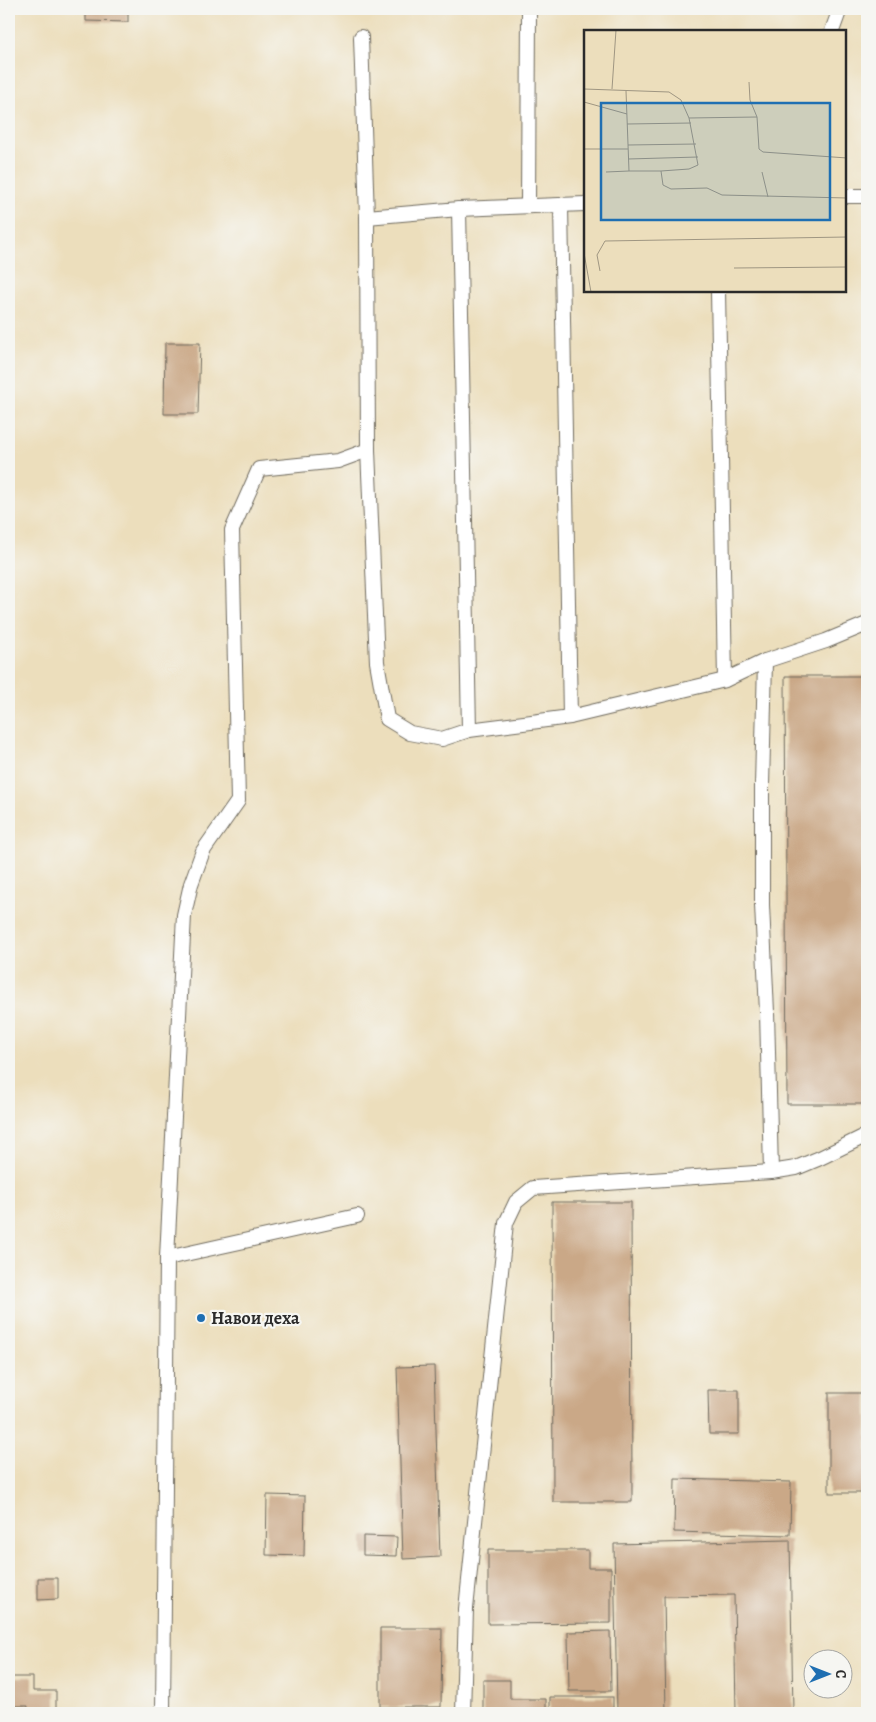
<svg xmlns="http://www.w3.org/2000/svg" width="876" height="1722" viewBox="0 0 876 1722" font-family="Alegreya,serif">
  <rect width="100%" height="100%" fill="#f6f6f2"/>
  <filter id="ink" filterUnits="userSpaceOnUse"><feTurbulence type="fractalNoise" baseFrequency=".02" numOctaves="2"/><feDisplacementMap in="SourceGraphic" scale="10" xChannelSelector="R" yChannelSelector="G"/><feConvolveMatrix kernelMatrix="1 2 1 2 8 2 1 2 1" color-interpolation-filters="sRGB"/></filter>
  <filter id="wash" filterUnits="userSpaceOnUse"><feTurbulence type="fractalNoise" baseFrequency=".0096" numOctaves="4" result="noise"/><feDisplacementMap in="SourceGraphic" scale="20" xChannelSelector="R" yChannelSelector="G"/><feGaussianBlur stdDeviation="1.12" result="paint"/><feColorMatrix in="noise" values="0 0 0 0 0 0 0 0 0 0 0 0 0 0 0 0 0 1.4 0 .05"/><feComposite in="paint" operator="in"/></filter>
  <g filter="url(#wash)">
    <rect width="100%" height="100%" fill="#ecdebc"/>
    <g id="blocks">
      <g fill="#caa887">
        <path d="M86,9H128V22L86,21Z"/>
        <path d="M165,343H200L198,414H164Z"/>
        <path d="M785,676H867V1104H787Z"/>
        <path d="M552,1202H631L632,1502H553Z"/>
        <path d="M434,1366L440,1557L403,1559L397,1367Z"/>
        <path d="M708,1390H739V1434H709Z"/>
        <rect x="829" y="1393" width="38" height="100"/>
        <path d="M675,1479L791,1482L790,1535L674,1532Z"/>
        <path d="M267,1495L305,1496L304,1556L266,1555Z"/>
        <path d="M363,1536L397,1537L396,1556L363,1555Z"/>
        <path d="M790,1540L793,1713H736L734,1595L664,1596L666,1713H617L614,1544Z"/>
        <path d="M488,1550H588V1568H611V1623L488,1624Z"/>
        <path d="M38,1578H58V1599L38,1600Z"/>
        <path d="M380,1628H442L441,1707H380Z"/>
        <path d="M610,1631L611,1691H569L568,1632Z"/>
        <path d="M9,1677H33V1691H56V1713H27L28,1706H9Z"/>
        <path d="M483,1680H510V1699H546V1713H483Z"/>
        <rect x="550" y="1697" width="63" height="16"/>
      </g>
    </g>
  </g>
  <g filter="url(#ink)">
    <use href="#blocks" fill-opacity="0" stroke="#6f6a5e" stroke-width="1"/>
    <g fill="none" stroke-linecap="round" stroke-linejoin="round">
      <defs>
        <g id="lane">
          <path d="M832,31L840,9"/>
          <path d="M361,37L367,217"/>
          <path d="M845,196H867"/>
          <path d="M561,205L570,717"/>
          <path d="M528,206L529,9"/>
          <path d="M459,209L469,730"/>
          <path d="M718,291L725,680"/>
          <path d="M368,450L377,662L387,719L410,733L442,739L469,730L570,717L725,680L765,661"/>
          <path d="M771,1172L796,1168L820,1158L867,1135"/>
          <path d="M167,1258L357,1216"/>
          <path d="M163,1713L167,1258L184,915L191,884L203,851L238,801L232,530L259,469L338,461L368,450L367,217L459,209L585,204"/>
          <path d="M463,1713L466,1609L506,1223L516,1202L533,1188L771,1172L767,1012L762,905V786L765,661L826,641L867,624"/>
        </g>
      </defs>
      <use href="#lane" stroke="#6f6a5e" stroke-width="16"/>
      <use href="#lane" stroke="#fff" stroke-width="14"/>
    </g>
  </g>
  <circle fill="#1f6fb2" stroke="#f6f6f2" stroke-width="2" cx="201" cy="1318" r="5"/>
  <g text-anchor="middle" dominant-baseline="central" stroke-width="4.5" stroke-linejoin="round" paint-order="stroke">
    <g font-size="18" font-weight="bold" fill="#2b2b2b" stroke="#f6f6f2" text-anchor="start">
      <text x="211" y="1318">Навои деха</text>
    </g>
  </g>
  <g transform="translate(584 30)">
    <rect width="262" height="262" fill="#ecdebc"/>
    <path fill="none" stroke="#9f9682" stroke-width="1" d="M165,52L166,70L173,87M0,59L85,62L97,70L105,88L173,87L175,119L179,122L263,128M28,59L32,0M42,61L45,141H77L79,155L87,159L123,158L138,165L263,168M0,72L43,84M43,94L107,93M44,115L112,114M0,119H44M44,129L114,127M77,141L105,139L114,135L105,88M22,142L45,141M178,142L184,167M0,223L7,262M150,238L263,237M16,241L13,225L21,211L263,207"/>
    <path fill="#1f6fb2" fill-opacity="0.15" stroke="#1f6fb2" stroke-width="2.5" d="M17,73H246V190H17Z"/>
    <rect width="262" height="262" fill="none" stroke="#2b2b2b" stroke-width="2.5"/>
  </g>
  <rect width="876" height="1722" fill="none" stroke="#f6f6f2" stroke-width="30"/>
  <g transform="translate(828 1674) rotate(90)"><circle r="24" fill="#f6f6f2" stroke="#a5a5a2"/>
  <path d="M0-4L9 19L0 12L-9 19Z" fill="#1f6fb2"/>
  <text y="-8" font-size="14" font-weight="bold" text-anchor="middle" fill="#2b2b2b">С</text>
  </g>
</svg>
